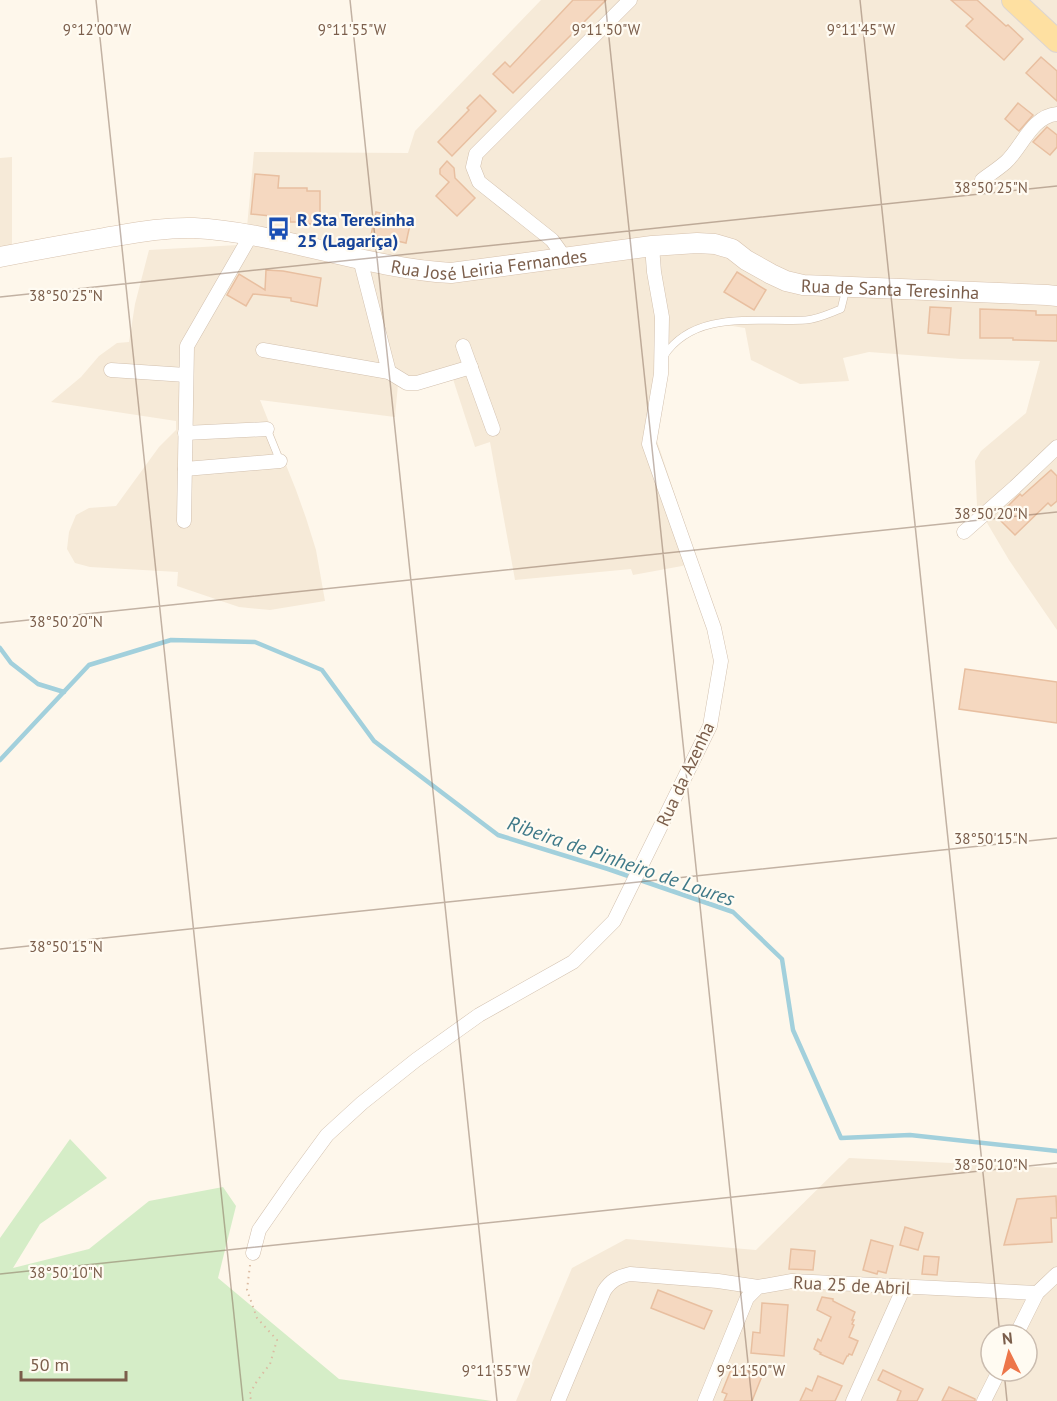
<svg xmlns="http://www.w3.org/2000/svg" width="1057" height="1401" viewBox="0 0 1057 1401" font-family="'PT Sans',sans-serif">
  <rect width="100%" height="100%" fill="#fef7eb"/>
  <g fill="#f6ead8" fill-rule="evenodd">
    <path d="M541,0H1057V630L1009,560L977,506L975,461L981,451L1026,413L1040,361L961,359L869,352L843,358L849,381L800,384L751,360L745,328L720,324L687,336L668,353L656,438L697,561L682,566L633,575L631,569L515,580L490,442L475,447L452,376L398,384L395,417L260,400L296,490L306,518L316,550L325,601L270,610L239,607L177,586L178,572L90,567L75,563L67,549L69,532L76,515L89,508L116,506L159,447L176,430V421L51,402L81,377L99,356L117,343L129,342L135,304L149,250L238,245L247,227L254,152L408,153L415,131Z"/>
    <path d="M12,157V250L0,252V158Z"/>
    <path d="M849,1158L1057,1168V1401H516L572,1268L626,1239L756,1250ZM991,1335H1027V1371H991Z"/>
  </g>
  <path fill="#d5edc7" d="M70,1139L107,1178L40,1224L13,1268L89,1249L149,1201L223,1187L236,1206L218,1278L339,1379L492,1401H0V1238Z"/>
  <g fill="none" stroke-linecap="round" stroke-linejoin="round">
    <g stroke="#a2d0dc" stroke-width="4.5">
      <path d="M0,648L11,663L38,684L64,692"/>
      <path d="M0,760L89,665L171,640L255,642L322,670L374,741L498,835L608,869L733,912L782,959L793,1030L841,1138L910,1135L1057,1151"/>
    </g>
  </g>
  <g fill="#f5d8c0" stroke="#e8bfa0" stroke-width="1.5">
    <path d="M573,0H606L513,93L493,74L505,62L510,67Z"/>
    <path d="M951,0H977L1006,26L1008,25L1023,39L1004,60L966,26L973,19Z"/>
    <path d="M1041,57L1057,71V101L1026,73Z"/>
    <path d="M480,95L496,111L452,156L438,142L469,110L467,108Z"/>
    <path d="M1018,103L1033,115L1019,131L1005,119Z"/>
    <path d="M1047,127L1057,135V147L1050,155L1033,142Z"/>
    <path d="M447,161L454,168L455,178L475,198L457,216L436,196L449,182L440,174V169Z"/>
    <path d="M255,174L279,176L278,188H307V191H320V224H306V222H290V218L251,214Z"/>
    <path d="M376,212L411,220L406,243L371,235Z"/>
    <path d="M266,270L283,271L321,278L317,306L291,301V298L253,294L246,306L227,295L239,274L265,290Z"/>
    <path d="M737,272L766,290L754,310L724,292Z"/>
    <path d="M930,307L951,308L949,335L928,333Z"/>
    <path d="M980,309L1036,311V315H1057V341L1013,340V338H980Z"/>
    <path d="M1051,470L1057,476V501L1051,506L1048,503L1015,535L997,517L1020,494L1022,496Z"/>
    <path d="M965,669L1057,682V723L959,709Z"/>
    <path d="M1056,1196L1057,1218H1051L1052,1242L1004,1245L1017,1199Z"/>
    <path d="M905,1227L923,1233L918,1250L900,1245Z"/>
    <path d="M871,1240L893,1246L886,1273L878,1271L877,1274L863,1270Z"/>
    <path d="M791,1249L815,1251L813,1270L789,1269Z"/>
    <path d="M924,1256L939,1257L937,1275L922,1274Z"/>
    <path d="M658,1290L712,1311L704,1329L651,1308Z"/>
    <path d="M822,1297L833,1299V1301L855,1312L852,1320H854L852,1324L854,1325L849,1337L858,1341L852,1355L849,1354L848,1356H847L843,1364L820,1354L821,1353L814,1349L818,1339L821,1341L831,1317L817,1310Z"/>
    <path d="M762,1303L788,1305L784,1356L751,1353L753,1332L760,1333Z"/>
    <path d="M733,1365L762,1376L752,1401H724L727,1394L722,1392Z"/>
    <path d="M883,1370L923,1389L917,1401H897L901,1391L878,1380Z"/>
    <path d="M818,1376L842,1386L835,1401H800L806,1388L812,1391Z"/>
    <path d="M949,1387L975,1399V1401H942Z"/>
  </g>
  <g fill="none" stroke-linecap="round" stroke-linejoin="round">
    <defs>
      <g id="lane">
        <path d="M664,356C695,309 758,323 806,320C818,319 830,313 841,309L846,289"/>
        <path d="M267,429L280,461"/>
      </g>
      <g id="street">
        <path d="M982,180C990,174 998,169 1006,162C1022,147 1032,116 1057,114"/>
        <path d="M565,258L552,240L479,182L473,167L476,154L630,0"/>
        <path d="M463,346L493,429"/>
        <path d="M263,350L389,372L360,259"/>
        <path d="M111,370L186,375"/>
        <path d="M389,372L407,383H417L471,367"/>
        <path d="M185,433L267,429"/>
        <path d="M185,469L280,461"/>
        <path d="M184,521L187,346L251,235"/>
        <path d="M964,532L1015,487L1057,447"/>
        <path d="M253,1253L259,1230L291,1184L327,1135L362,1103L416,1060L479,1015L573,962L614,921L710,726L721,661L714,628L649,444L661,374L662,317L654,272L652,246"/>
        <path d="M1016,1335L1037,1293L1057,1274"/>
        <path d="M558,1401L604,1291C611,1280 618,1277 630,1274L718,1281L758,1287"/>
        <path d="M705,1401L747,1298L758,1287L792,1281L1037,1293"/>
        <path d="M853,1401L904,1287"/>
        <path d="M984,1401L999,1371"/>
      </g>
      <g id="secondary">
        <path id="s1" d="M0,257C35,250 69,244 104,238C134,233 164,227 194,228C282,233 364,268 451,273L652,246L697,243L715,244L732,249L746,260L771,274L786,281L803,285L1047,295L1057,296"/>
      </g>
      <path id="primary" d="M1013,0L1057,41"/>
    </defs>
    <use href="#lane" stroke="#d2c0ae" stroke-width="8"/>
    <use href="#street" stroke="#d2c0ae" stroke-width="15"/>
    <use href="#secondary" stroke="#d7c2ae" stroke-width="21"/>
    <use href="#primary" stroke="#ddd5d0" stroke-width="24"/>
    <path stroke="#dbbba2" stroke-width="2" stroke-dasharray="1.5 4.5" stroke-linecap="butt" d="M250,1265L247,1290L257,1318L277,1340L270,1364L257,1381L249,1395L252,1401"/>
    <use href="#lane" stroke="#fff" stroke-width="7"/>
    <use href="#street" stroke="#fff" stroke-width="14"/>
    <use href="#secondary" stroke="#fff" stroke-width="20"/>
    <use href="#primary" stroke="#fee0a1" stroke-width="22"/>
  </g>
  <path fill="none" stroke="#7b5e4b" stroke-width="1.5" stroke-opacity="0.45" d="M96,0L243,1401M350,0L497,1401M605,0L752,1401M860,0L1000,1335M0,297L1057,186M0,623L1057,512M0,949L1057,838M0,1274L1057,1163M1004,1371L1007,1401"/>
  <defs>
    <symbol id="bus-bare" viewBox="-9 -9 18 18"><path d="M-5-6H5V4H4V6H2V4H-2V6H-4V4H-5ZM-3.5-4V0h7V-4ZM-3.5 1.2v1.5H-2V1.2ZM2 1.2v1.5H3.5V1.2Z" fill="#1a4fb4" stroke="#fffbf2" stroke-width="2.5" paint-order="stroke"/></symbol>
  </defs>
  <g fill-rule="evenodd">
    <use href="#bus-bare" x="262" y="212" width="33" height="33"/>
  </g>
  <g text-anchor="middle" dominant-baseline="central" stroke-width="4.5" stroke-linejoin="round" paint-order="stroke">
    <g font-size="18" font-weight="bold" fill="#164399" stroke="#fffbf2" text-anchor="start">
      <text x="297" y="219">R Sta Teresinha<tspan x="297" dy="21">25 (Lagariça)</tspan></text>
    </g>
    <g font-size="18" fill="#7b5e4b" stroke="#fffbf2">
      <text stroke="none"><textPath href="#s1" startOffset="496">Rua José Leiria Fernandes</textPath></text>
      <text stroke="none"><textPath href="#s1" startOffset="909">Rua de Santa Teresinha</textPath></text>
      <text transform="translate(685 774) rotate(-65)">Rua da Azenha</text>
      <text transform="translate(852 1285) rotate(3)">Rua 25 de Abril</text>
    </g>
    <g font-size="20" font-style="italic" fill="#3f7988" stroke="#fffbf2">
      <text transform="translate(621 861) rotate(19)">Ribeira de Pinheiro de Loures</text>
    </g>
  </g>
  <g font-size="15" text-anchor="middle" fill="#7b5e4b" stroke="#fffbf2" stroke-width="4.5" stroke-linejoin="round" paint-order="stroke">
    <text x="97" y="35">9°12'00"W</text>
    <text x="352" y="35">9°11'55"W</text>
    <text x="606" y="35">9°11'50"W</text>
    <text x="861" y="35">9°11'45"W</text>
    <text x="991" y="193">38°50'25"N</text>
    <text x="66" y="301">38°50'25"N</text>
    <text x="991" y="519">38°50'20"N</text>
    <text x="66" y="627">38°50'20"N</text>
    <text x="991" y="844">38°50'15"N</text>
    <text x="66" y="952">38°50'15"N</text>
    <text x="991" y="1170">38°50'10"N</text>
    <text x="66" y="1278">38°50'10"N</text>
    <text x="496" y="1376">9°11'55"W</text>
    <text x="751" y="1376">9°11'50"W</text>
  </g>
  <g transform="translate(1009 1353) rotate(354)"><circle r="28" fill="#fffbf2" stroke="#cabcaf" stroke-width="1.5"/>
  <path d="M0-4.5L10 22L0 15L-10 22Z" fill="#ed764a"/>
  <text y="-9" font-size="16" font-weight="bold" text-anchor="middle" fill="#7b5e4b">N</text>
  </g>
  <path d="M21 1371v9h105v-9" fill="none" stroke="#7b5e4b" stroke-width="3"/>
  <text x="30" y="1371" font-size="18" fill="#7b5e4b" stroke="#fffbf2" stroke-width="4.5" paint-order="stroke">50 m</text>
</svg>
